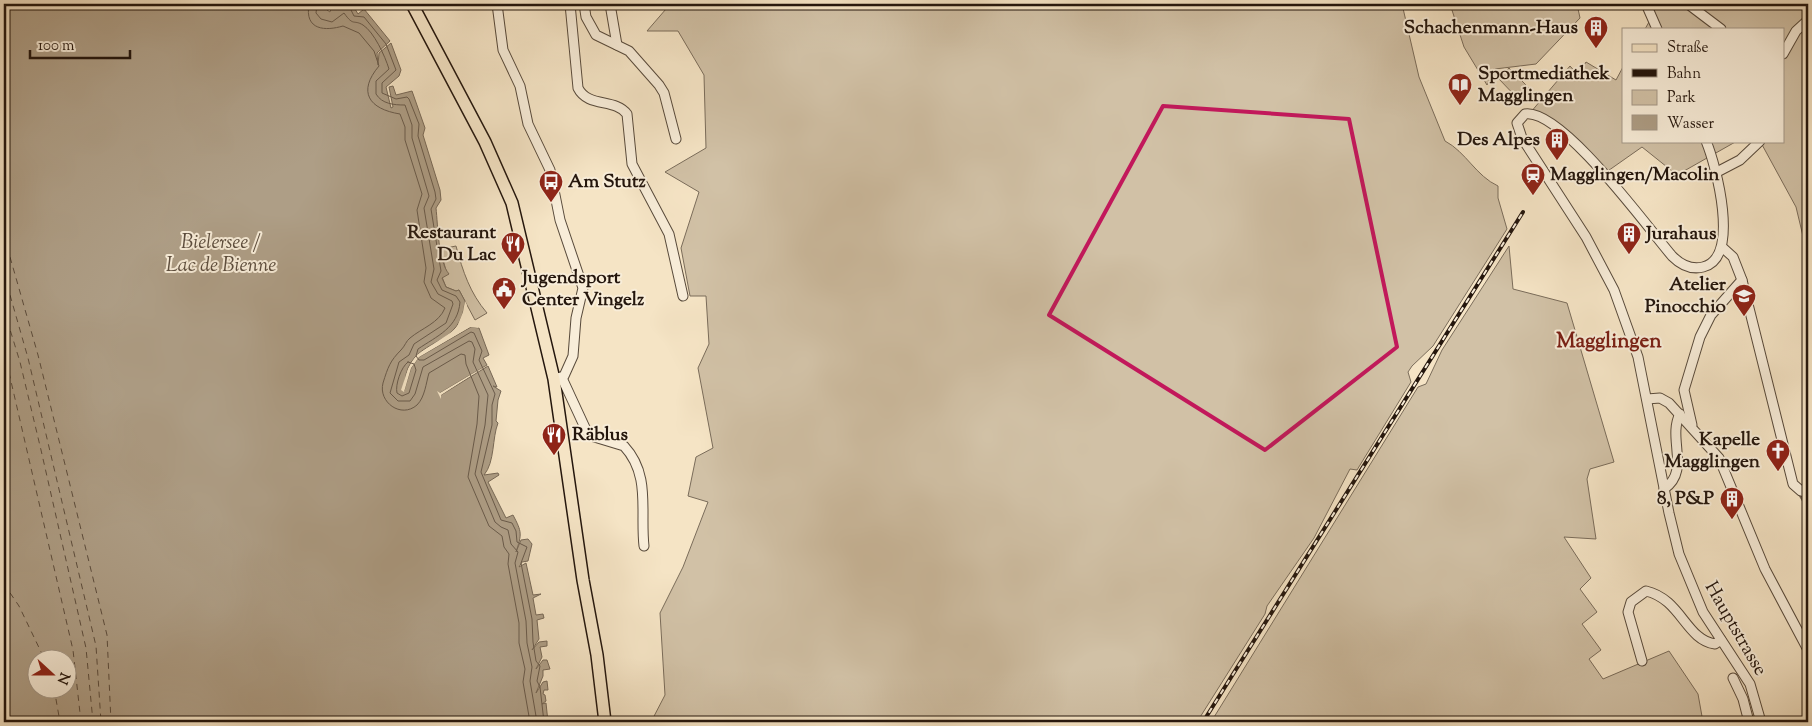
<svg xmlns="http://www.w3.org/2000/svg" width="1812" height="726" viewBox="0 0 1812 726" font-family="'Sorts Mill Goudy',serif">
  <rect width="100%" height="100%" fill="#f5e4c5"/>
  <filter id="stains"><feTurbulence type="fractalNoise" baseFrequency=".004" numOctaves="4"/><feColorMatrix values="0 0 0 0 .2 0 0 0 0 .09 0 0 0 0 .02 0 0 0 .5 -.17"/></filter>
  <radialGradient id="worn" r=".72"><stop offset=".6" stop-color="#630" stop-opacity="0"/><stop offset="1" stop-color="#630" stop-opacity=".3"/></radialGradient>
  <g fill="#d1c1a6" stroke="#7a6c5a">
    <path d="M664,4H1402L1419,77L1445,141C1466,152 1476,176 1498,186V198L1507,229L1433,346L1412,366L1408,372L1411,382L1357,470L1350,469L1314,538L1267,606L1265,614L1197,722H651L665,695L660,613L683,567L708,502L688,496L696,457L713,448L698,368L709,344L706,296H690L681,248L699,192L665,172L706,148L704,75L678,31H647L666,9Z"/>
    <path d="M1450,4H1577L1580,18L1536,64L1495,69L1487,85L1464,47Z"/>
    <path d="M1642,4H1808V257L1796,207L1760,141H1783V29H1645L1649,22Z"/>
    <path d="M1586,62L1616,80L1623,67V141H1737L1677,175L1642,147L1605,173L1584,152L1530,113L1570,66L1578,75Z"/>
    <path d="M1509,68L1533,92L1522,103L1498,78Z"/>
    <path d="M456,246C463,272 470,293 487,313L475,320L459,290L456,291L446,287L442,277L446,271L440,247L446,248Z"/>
    <path d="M1509,246L1513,289L1567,303L1614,462L1590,469L1587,479L1596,539L1564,537L1591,578L1580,589L1597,612L1582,624L1601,650L1589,659L1603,679L1669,651L1698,694L1703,722H1211L1418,387L1426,384L1442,350Z"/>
  </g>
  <path fill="#ae9e86" stroke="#776856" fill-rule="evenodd" d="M4,4H328L327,10L330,12L332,4H352L358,14L364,9L390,41L377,53L378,65L379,53L391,43L401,70L399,76L386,87L391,108L393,107L389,87L393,86L396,95L412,91L425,128L423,135L440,190L441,200L436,208C438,226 438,261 449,274L442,278L446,287L456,291L459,290L465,301C461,347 421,337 408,368C405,375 405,384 404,391L411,368L419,357L471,327L479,328L489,355L483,358L487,365L440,393L441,395L488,366L497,387L493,386L501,391L498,400L496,421L498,423C492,438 495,462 484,475L498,473L499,475L488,482L506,518L513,515C522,532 522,534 516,552L521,540L528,539L532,544L528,561L522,562L519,567L526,563L533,595L541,594L533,598L536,615L543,614L544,618L537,620L539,639L532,650L539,642L547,641V646L540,647L542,657L536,669L543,660H547L550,669L543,670V676L536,693L543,682L547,681L548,690H544L543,694L545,695L546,701L542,704L546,703L548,722H4ZM38,658H68V688H38Z"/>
  <g fill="#f5e4c5">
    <path d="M465,301L467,305L466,312L456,332L470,324L477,326L479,328L470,327L419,357L411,368L404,392L401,390L408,369L417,355L453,331L457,327L463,312Z"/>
    <path d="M487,365L441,395V399L437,391L440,393Z"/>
  </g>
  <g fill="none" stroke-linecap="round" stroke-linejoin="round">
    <g stroke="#695a4a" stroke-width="1">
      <path d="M309,4C304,31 326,31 343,26L359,33L374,51L379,66C357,92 369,109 400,114L405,127V140L422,194L417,210L426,268L424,282L431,298L445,308C439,323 422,328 410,338C406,341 405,346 401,350C390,361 388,367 383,383C378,402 401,419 417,405C425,397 426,383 429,373L461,354L465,355L466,364L479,396L477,424L468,477L489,526L502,536L504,547L509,554L508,564L519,623V643L525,669L523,682L530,722"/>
      <path d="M317,4L316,13L321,19L332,22L344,13C354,27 353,19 363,25C374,32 385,56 389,69L376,81V94C382,104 394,105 405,105L412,125V138L429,196L424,208L434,269L431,282L438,294L452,301L453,304L446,323L414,344L409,355L399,362L390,393L398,401H410L415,394L423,367L469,341L472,342L475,349L473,362L488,395L485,425L475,474L495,522L501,527L508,530L511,544L518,552L515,563L526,621L527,643L532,667L530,681L537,722"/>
      <path d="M348,4L354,16L364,17L386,44L396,70L382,83V93L396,99L407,97L409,99L419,124L418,136L435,192L436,199L431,209L441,271L437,280L442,290L456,296L460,302C458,328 437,336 418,349L416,356L419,360H424L471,332L474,333L482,351L479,360L495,394L492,405V425L481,472L501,520L512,523L516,531L517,542L527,547L521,563L532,619L533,642L536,661L540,666L537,681L540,687L544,722"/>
      <path d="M408,362L414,364L416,370L409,393L402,396L397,393C395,385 401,367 408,362Z"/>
    </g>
    <g stroke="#776856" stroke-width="2">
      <path d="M1800,496L1803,501"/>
      <path d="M1804,507L1808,516"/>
    </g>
    <g stroke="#5b4c3d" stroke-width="1" stroke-dasharray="6 5" stroke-linecap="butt">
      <path d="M4,236L38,355L107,635L111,722"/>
      <path d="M4,274L28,358L96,646L101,722"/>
      <path d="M4,310L20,362L41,450L86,648L93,722"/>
      <path d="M4,351L73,650L81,722"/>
      <path d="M4,584L19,606L44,658"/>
      <path d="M54,688L60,722"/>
    </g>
    <defs>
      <g id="minor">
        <path d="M497,4L503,50L520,86L528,124L550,170L560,220L583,288L576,318L573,356L564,376L554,379"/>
        <path d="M570,4L578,88C588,108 615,98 627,114L632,164L669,234L683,296"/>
        <path d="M584,4L586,17L596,35L629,51L659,85L664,93L676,139"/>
        <path d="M610,4L617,45"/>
        <path d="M1646,4L1657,29"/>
        <path d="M1688,4L1721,29"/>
        <path d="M1783,54L1796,31L1808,20"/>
        <path d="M1706,141C1716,165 1741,258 1703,267C1691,270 1680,264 1672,256C1648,228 1561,108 1525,114L1517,123L1522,138L1586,237L1614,290L1638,357L1669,513L1679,554L1703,612L1750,684L1761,722"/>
        <path d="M1717,172L1740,160L1760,141"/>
        <path d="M1722,247L1733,257L1742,280L1793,484L1801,491L1808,493"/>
        <path d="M562,378L587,432L591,436L624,446C651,475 640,511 644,546"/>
        <path d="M1647,399L1660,398L1669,403L1719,458L1765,569L1808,650"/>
        <path d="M1692,425L1684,390L1700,337L1711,315L1742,280"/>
        <path d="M1664,489C1691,471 1667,438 1680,414"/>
        <path d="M1642,661L1628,612L1631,602L1646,591C1681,599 1686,640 1715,644L1721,640"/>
        <path d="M1733,678L1743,699L1749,722"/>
      </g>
      <path id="major" d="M412,4L485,142L512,203L554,379L583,580L597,655L605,722"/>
    </defs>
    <use href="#minor" stroke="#584a3b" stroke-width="11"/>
    <use href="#major" stroke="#24160d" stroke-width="14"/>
    <use href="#minor" stroke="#f8edd9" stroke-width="9"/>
    <use href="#major" stroke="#f5e4c5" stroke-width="11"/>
    <defs>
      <path id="rail" d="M1203,722L1523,212"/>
    </defs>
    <use href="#rail" stroke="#24160d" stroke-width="4"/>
    <use href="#rail" stroke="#f8edd9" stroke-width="2" stroke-dasharray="5.5" stroke-linecap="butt"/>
  </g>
  <path fill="none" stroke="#c2185b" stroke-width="4" stroke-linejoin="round" d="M1163,106L1349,119L1397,347L1265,450L1049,315Z"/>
  <defs>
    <symbol id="building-pin" viewBox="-11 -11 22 30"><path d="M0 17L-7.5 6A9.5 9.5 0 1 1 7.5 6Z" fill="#8f2418" stroke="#f8edd9"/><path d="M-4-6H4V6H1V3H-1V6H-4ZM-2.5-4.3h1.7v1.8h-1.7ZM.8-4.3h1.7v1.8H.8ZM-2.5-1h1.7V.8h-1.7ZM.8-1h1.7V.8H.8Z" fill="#fff"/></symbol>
    <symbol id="library-pin" viewBox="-11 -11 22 30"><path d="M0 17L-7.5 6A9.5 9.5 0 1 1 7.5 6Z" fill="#8f2418" stroke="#f8edd9"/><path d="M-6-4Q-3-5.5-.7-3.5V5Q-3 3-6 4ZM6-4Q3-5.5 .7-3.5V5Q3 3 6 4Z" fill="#fff"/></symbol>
    <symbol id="station-pin" viewBox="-11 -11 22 30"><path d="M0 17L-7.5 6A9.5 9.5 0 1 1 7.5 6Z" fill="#8f2418" stroke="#f8edd9"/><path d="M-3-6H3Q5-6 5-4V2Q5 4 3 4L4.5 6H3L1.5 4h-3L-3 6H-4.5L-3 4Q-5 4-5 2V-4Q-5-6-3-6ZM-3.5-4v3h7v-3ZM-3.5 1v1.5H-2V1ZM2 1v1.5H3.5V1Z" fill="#fff"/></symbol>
    <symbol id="bus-pin" viewBox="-11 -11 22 30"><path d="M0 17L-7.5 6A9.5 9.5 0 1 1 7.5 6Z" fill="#8f2418" stroke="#f8edd9"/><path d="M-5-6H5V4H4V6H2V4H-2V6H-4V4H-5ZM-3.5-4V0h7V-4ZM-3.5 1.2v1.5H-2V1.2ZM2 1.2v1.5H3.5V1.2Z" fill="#fff"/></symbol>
    <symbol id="restaurant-pin" viewBox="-11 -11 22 30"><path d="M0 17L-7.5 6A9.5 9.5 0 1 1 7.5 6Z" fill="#8f2418" stroke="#f8edd9"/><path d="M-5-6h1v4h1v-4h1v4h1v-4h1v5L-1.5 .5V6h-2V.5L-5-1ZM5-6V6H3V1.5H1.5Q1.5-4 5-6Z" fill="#fff"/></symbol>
    <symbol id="civic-pin" viewBox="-11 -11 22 30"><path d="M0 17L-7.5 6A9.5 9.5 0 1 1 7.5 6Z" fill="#8f2418" stroke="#f8edd9"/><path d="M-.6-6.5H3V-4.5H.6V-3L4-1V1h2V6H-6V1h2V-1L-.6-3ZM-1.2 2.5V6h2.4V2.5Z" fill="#fff"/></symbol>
    <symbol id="school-pin" viewBox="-11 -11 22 30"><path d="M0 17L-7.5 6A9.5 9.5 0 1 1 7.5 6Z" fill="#8f2418" stroke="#f8edd9"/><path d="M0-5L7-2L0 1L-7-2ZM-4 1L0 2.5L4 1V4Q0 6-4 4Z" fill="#fff"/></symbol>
    <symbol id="church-pin" viewBox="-11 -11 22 30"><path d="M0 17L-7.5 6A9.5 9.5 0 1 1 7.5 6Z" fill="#8f2418" stroke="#f8edd9"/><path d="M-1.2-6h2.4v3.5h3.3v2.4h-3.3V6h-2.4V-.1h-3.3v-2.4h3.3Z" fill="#fff"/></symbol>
  </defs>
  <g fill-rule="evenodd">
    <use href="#building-pin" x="1582" y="14" width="28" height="38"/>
    <use href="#library-pin" x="1446" y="71" width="28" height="38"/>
    <use href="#building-pin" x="1543" y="126" width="28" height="38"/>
    <use href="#station-pin" x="1519" y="161" width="28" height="38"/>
    <use href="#bus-pin" x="537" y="168" width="28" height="38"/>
    <use href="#building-pin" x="1615" y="220" width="28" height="38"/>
    <use href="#restaurant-pin" x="499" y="230" width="28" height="38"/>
    <use href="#civic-pin" x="490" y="275" width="28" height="38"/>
    <use href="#school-pin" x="1730" y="282" width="28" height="38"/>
    <use href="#restaurant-pin" x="540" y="421" width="28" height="38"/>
    <use href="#church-pin" x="1764" y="437" width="28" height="38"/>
    <use href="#building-pin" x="1718" y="485" width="28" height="38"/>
  </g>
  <g text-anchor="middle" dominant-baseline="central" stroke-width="4" stroke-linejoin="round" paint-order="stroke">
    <g font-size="19" font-weight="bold" fill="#24160d" stroke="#f8edd9" text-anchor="end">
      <text x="1578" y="28">Schachenmann-Haus</text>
      <text x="1478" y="74" text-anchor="start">Sportmediathek<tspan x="1478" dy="22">Magglingen</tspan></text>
      <text x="1540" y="140">Des Alpes</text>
      <text x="1550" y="175" text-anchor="start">Magglingen/Macolin</text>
      <text x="568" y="182" text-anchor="start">Am Stutz</text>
      <text x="496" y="233">Restaurant<tspan x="496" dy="22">Du Lac</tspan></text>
      <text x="1646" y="234" text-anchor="start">Jurahaus</text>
      <text x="522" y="278" text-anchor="start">Jugendsport<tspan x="522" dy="22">Center Vingelz</tspan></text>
      <text x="1726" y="285">Atelier<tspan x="1726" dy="22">Pinocchio</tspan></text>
      <text x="572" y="435" text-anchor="start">Räblus</text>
      <text x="1760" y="440">Kapelle<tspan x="1760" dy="22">Magglingen</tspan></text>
      <text x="1714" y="499">8, P&amp;P</text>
    </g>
    <g font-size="19" fill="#24160d" stroke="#f8edd9">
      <text transform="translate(1735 629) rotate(60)">Hauptstrasse</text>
    </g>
    <g font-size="20" font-style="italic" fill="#5b4c3d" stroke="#f8edd9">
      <text x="221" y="243">Bielersee /<tspan x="221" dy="23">Lac de Bienne</tspan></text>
    </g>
    <g font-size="21" font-weight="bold" fill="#7a1f14" stroke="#f8edd9">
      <text x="1609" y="342">Magglingen</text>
    </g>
  </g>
  <rect width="1812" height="726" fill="none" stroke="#f5e4c5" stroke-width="20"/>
  <rect x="5" y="5" width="1802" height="716" fill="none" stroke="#24160d" stroke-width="2.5"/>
  <rect x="10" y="10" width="1792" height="706" fill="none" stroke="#24160d"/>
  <rect x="1622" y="28" width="162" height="115" fill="#f8edd9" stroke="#a39787"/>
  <rect x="1632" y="44" width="25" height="8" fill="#f5e4c5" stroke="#a39787"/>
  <text x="1667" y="52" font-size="15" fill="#24160d">Straße</text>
  <rect x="1632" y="69" width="25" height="8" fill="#24160d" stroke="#a39787"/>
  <text x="1667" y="78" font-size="15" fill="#24160d">Bahn</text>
  <rect x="1632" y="90" width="25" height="15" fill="#d1c1a6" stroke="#a39787"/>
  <text x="1667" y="102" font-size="15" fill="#24160d">Park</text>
  <rect x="1632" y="115" width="25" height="15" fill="#ae9e86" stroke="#a39787"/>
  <text x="1667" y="128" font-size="15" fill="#24160d">Wasser</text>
  <g transform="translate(52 674) rotate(111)"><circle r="24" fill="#f8edd9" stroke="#a39787"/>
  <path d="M0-4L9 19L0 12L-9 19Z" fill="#8f2418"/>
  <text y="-8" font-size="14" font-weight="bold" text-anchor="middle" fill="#24160d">N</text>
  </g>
  <path d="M30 50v8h100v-8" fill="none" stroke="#24160d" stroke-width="2.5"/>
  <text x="38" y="50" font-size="15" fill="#24160d" stroke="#f8edd9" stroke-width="4" paint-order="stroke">100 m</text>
  <rect width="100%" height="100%" filter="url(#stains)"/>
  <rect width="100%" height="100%" fill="url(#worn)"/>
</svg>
